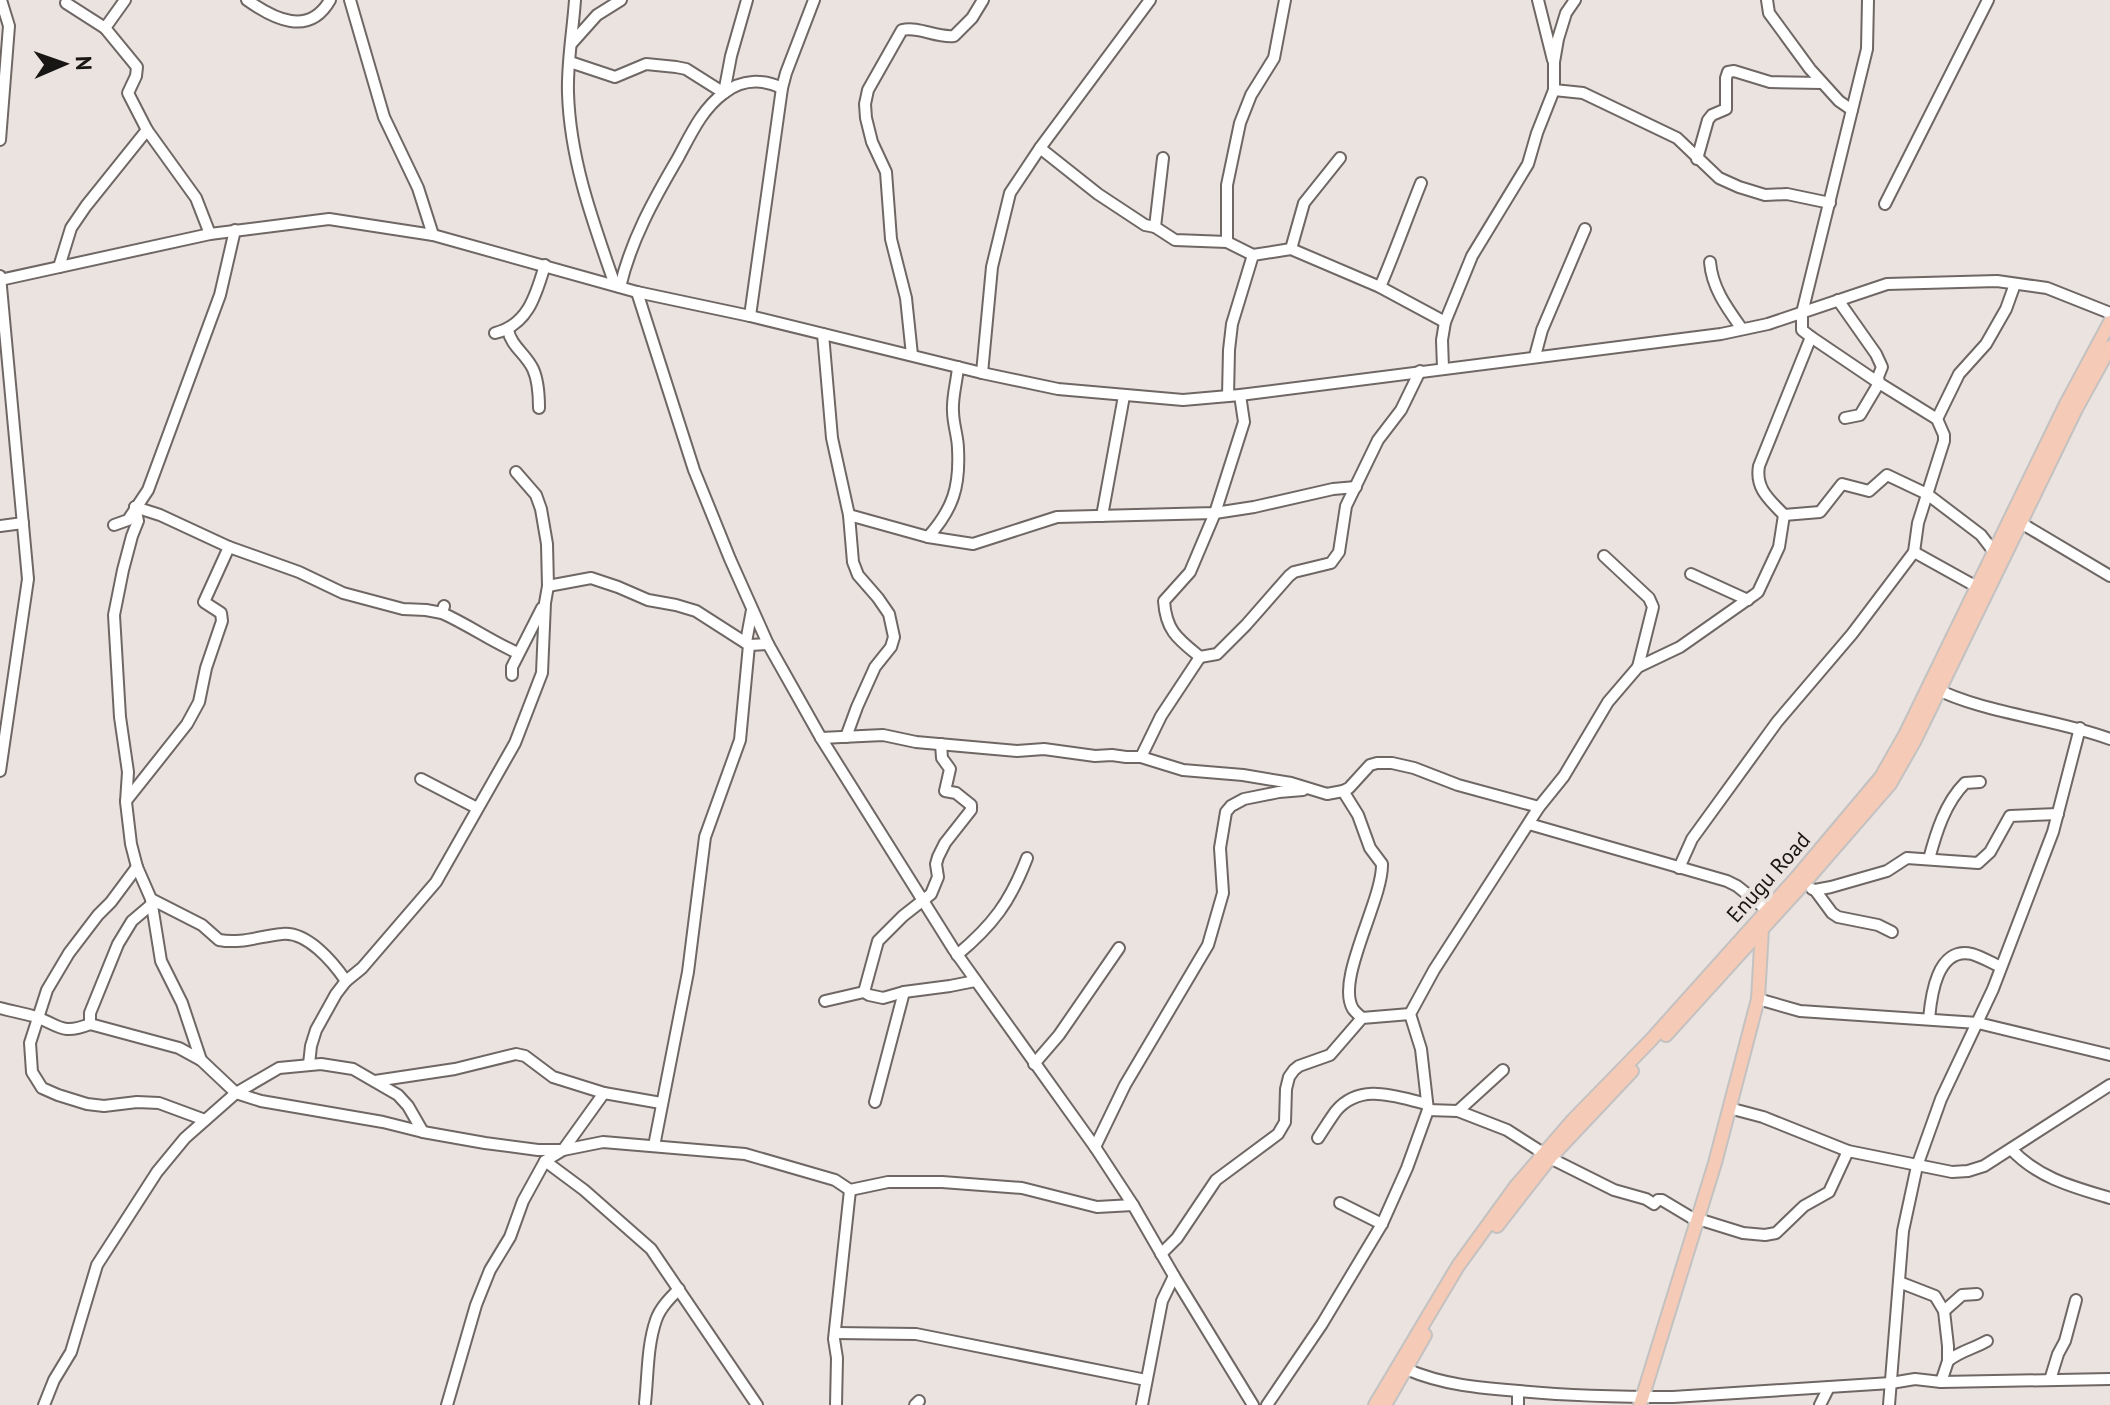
<svg xmlns="http://www.w3.org/2000/svg" width="2110" height="1405" viewBox="0 0 2110 1405" font-family="'PT Sans',sans-serif">
  <rect width="100%" height="100%" fill="#ebe3e0"/>
  <g fill="none" stroke-linecap="round" stroke-linejoin="round">
    <defs>
      <g id="minor">
        <path d="M247,0C274,19 309,37 330,0"/>
        <path d="M350,0L384,117L418,188L433,235"/>
        <path d="M575,0C573,30 567,62 568,93C570,160 593,222 615,285"/>
        <path d="M1538,0L1553,60"/>
        <path d="M1767,0L1769,13L1810,69L1839,101L1852,110"/>
        <path d="M66,3L105,28L125,0"/>
        <path d="M105,28L137,67L136,76L128,93L147,130L196,198L210,234"/>
        <path d="M572,43L597,15L621,0"/>
        <path d="M570,62L615,77L646,64L676,67L686,69L724,93L731,56L747,0"/>
        <path d="M1554,90L1583,93L1677,138L1719,178L1739,187L1765,195L1787,194L1830,203"/>
        <path d="M0,140L9,26L1,0"/>
        <path d="M1040,148L1098,194L1145,225L1155,227"/>
        <path d="M1163,158L1155,227L1175,240L1227,242L1253,255"/>
        <path d="M1697,159L1708,120L1712,115L1726,109V78L1728,72L1734,71L1770,82L1822,83"/>
        <path d="M1885,204L1988,0"/>
        <path d="M1227,242V185L1240,123L1251,95L1274,58L1285,0"/>
        <path d="M1291,249L1304,203L1340,158"/>
        <path d="M1710,262C1712,288 1727,308 1742,329"/>
        <path d="M59,267L71,228L86,206L147,130"/>
        <path d="M0,280L210,234L329,219L433,235L637,292L750,316L982,373L1058,389L1183,400L1240,395L1721,334L1768,324L1887,284L1997,281L2047,288L2110,313"/>
        <path d="M620,287C631,240 654,199 678,158C691,134 702,109 724,93C742,79 763,79 782,88"/>
        <path d="M1380,287C1395,252 1407,218 1421,183"/>
        <path d="M637,292L694,470L730,559L768,644L821,738L954,950L1095,1147L1133,1205L1174,1276L1253,1405"/>
        <path d="M1838,300L1876,354L1882,367L1878,377L1879,383L1860,415L1845,418"/>
        <path d="M750,316L782,88L786,73L814,0"/>
        <path d="M508,330C511,346 526,354 533,369C538,380 539,396 539,408"/>
        <path d="M495,333C528,325 536,295 545,265"/>
        <path d="M823,334L832,438L849,515L853,562L858,575L878,598L889,614L894,637L891,647L875,667L857,707L846,737"/>
        <path d="M912,355L906,298L891,239L886,172L872,142L866,118L865,104L868,90L902,30C919,26 936,38 954,36L972,18L983,0"/>
        <path d="M1535,356L1542,330L1585,229"/>
        <path d="M1443,368L1442,340L1445,322L1472,256L1528,164L1537,133L1554,90V62L1558,39L1566,13L1575,0"/>
        <path d="M982,373L992,267L1010,193L1040,148L1150,0"/>
        <path d="M1240,395L1244,422L1215,513L1190,572L1164,601C1166,631 1178,639 1200,657L1217,654L1246,625L1289,576L1294,572L1331,563L1339,552L1346,506L1378,440L1401,410L1420,371"/>
        <path d="M1228,396L1229,350L1232,324L1253,255L1291,249L1380,287L1445,322"/>
        <path d="M1937,419L1959,374L1986,344L2006,309L2015,284"/>
        <path d="M135,507L138,521L132,536L123,570L114,615L120,717L128,772L126,802L131,844L137,867L151,899L161,961L182,1003L201,1060"/>
        <path d="M849,515L928,537L973,544L1057,517L1215,513L1254,507L1333,489L1356,487"/>
        <path d="M1784,515L1820,512L1842,484L1869,491L1887,475L1927,494L1981,535L1994,552"/>
        <path d="M1102,516L1124,396"/>
        <path d="M2021,523L2110,576"/>
        <path d="M114,525L128,520L148,490L220,295L235,230"/>
        <path d="M0,526L23,523"/>
        <path d="M928,537C953,509 960,487 958,449C958,437 953,424 953,411C952,397 957,381 958,367"/>
        <path d="M229,547L299,572L343,593L403,609L426,610L442,613"/>
        <path d="M1914,552L1977,587"/>
        <path d="M1604,556L1649,598L1653,607L1638,667"/>
        <path d="M1691,574L1748,600"/>
        <path d="M548,586L591,578L618,587L648,600L676,605L696,611L749,645L768,644"/>
        <path d="M444,606L442,613C469,625 492,642 518,653"/>
        <path d="M746,642L752,610"/>
        <path d="M512,675V667L542,608"/>
        <path d="M1932,687C1985,714 2053,718 2110,739"/>
        <path d="M821,738L883,735L916,742L1017,751L1044,749L1095,756L1112,755L1126,757H1141L1183,770L1243,775L1291,783L1327,794L1343,791L1349,788L1370,765L1377,763H1392L1414,768L1458,785L1539,807"/>
        <path d="M1141,757L1161,716L1200,657"/>
        <path d="M0,771L28,579L0,276"/>
        <path d="M421,779L477,808"/>
        <path d="M1343,791L1358,815L1370,848L1382,864C1383,900 1335,980 1353,1009C1356,1013 1359,1015 1362,1018"/>
        <path d="M126,801L187,724L199,702L206,668L222,621L221,613L204,602L229,547L160,515L135,507"/>
        <path d="M1529,824L1727,881L1737,886L1767,910"/>
        <path d="M1929,859C1936,833 1945,803 1965,783L1980,782"/>
        <path d="M137,867L111,902L98,915L69,953L47,990L30,1043L32,1072L42,1088L58,1095L87,1104L104,1106L137,1102L159,1103L205,1120"/>
        <path d="M1679,868L1692,839L1777,722L1852,634L1914,552L1918,523L1944,441V435L1937,419L1879,383L1811,337"/>
        <path d="M1812,889L1815,890L1832,913L1838,917L1878,925L1892,932"/>
        <path d="M1815,890L1831,887L1887,871L1907,858L1978,863L1990,852L2010,816L2058,814"/>
        <path d="M151,899L202,925L219,940C242,944 260,936 282,934C307,931 333,962 346,981"/>
        <path d="M957,955C993,925 1010,902 1027,858"/>
        <path d="M864,992L878,941L903,916L931,894L938,877L936,864L938,857L945,843L971,810V805L956,793L945,791L950,769L942,758L941,744"/>
        <path d="M1758,999L1800,1011L1978,1023L2110,1055"/>
        <path d="M825,1001L864,992L869,995L883,998L904,992L950,986L975,981"/>
        <path d="M0,1008C11,1011 22,1013 33,1016C59,1024 60,1036 90,1024V1013L118,944L132,921L152,904"/>
        <path d="M1929,1019C1931,996 1937,946 1972,954C1982,957 1992,963 2001,967"/>
        <path d="M90,1024L179,1048L201,1060L236,1093L261,1101L383,1122L423,1132L485,1143L538,1150H563L603,1142L745,1154L835,1180L850,1190L888,1182H942L1022,1188L1097,1207L1133,1205"/>
        <path d="M309,1064L311,1046L316,1030L336,994L346,981L362,968L436,882L515,743L542,673L545,603L548,586L547,544L541,509L536,495L516,472"/>
        <path d="M1034,1064L1059,1035L1119,948"/>
        <path d="M375,1081L455,1069L516,1054L525,1056L553,1077L604,1093L661,1103"/>
        <path d="M875,1102L904,992"/>
        <path d="M1729,1108L1763,1117L1848,1151L1952,1172L1968,1171L1984,1166L2110,1085"/>
        <path d="M1428,1110L1458,1111L1507,1130L1543,1153"/>
        <path d="M1458,1111L1503,1070"/>
        <path d="M1318,1138C1324,1129 1330,1119 1336,1111C1361,1082 1396,1097 1427,1104"/>
        <path d="M654,1146L688,972L705,837L740,740L749,645"/>
        <path d="M1095,1147L1125,1085L1208,945L1223,893L1220,848L1226,812L1231,806L1244,799L1279,792L1303,790"/>
        <path d="M2011,1149C2038,1178 2073,1187 2110,1198"/>
        <path d="M1550,1158L1614,1190L1646,1199L1654,1204L1658,1200H1662L1697,1221"/>
        <path d="M545,1161L584,1190L651,1249L757,1405"/>
        <path d="M1340,1203L1382,1224"/>
        <path d="M1698,1219L1743,1233L1765,1235L1776,1233L1804,1206L1829,1192L1848,1151"/>
        <path d="M1161,1254L1177,1238L1216,1180L1278,1134L1285,1122L1286,1089L1289,1077L1294,1070L1299,1066L1330,1055L1362,1018L1410,1014"/>
        <path d="M1899,1282L1935,1296L1944,1311L1948,1346V1361L1941,1382"/>
        <path d="M1944,1311L1962,1295L1977,1294"/>
        <path d="M835,1333L916,1334L1146,1380"/>
        <path d="M1948,1361C1960,1351 1973,1349 1987,1341"/>
        <path d="M1406,1369C1443,1385 1480,1388 1519,1391C1570,1396 1622,1397 1673,1397L1891,1383L1915,1379L1941,1382L2110,1379"/>
        <path d="M2050,1380L2058,1354L2065,1341L2076,1300"/>
        <path d="M645,1403C648,1376 647,1346 656,1320C660,1308 670,1298 679,1289"/>
        <path d="M44,1405L54,1380L71,1352L97,1265L157,1172L185,1138L236,1093L279,1068L321,1064L353,1069L398,1095L408,1106L423,1132"/>
        <path d="M447,1405L476,1305L490,1270L510,1237L523,1201L545,1161L563,1150L604,1093"/>
        <path d="M836,1405L837,1358L834,1339L850,1190"/>
        <path d="M915,1405L919,1401"/>
        <path d="M1142,1405L1162,1301L1174,1276"/>
        <path d="M1267,1405L1322,1324L1382,1224L1407,1168L1428,1110L1421,1049L1410,1014L1434,970L1539,807L1564,776L1608,702L1638,667L1680,647L1754,595L1758,592L1779,547L1784,515C1770,500 1755,489 1759,466L1811,337L1802,330V313L1867,49L1868,0"/>
        <path d="M1518,1405V1391"/>
        <path d="M1820,1405L1829,1387"/>
        <path d="M1889,1405L1903,1231L1917,1166L1941,1099L1993,989L2053,832L2080,728"/>
      </g>
      <g id="major">
        <path d="M1666,1035L1804,883L1890,784L1915,740L2076,409L2110,347"/>
        <path d="M1497,1226L1550,1158L1632,1071"/>
        <path d="M1375,1405L1458,1266L1516,1186L1573,1120L1651,1040L1797,877L1881,777L1905,735L2066,404L2110,322"/>
        <path d="M1385,1405L1425,1335"/>
        <path d="M1640,1405L1715,1163L1758,999L1762,929L1761,926"/>
      </g>
    </defs>
    <use href="#minor" stroke="#6e6764" stroke-width="14"/>
    <use href="#major" stroke="#c3c2c2" stroke-width="16"/>
    <use href="#minor" stroke="#fff" stroke-width="10"/>
    <use href="#major" stroke="#f5cab6" stroke-width="12"/>
  </g>
  <g text-anchor="middle" dominant-baseline="central" stroke-width="8" stroke-linejoin="round" paint-order="stroke">
    <g font-size="22" fill="#181614" stroke="#ebe3e0">
      <text transform="translate(1768 877) rotate(-48)">Enugu Road</text>
    </g>
  </g>
  <g transform="translate(64 64) rotate(88)" stroke="#ebe3e0" stroke-width="6" paint-order="stroke">
  <path d="M0-6L14 30L0 20L-14 30Z" fill="#181614"/>
  <text y="-12" font-size="22" font-weight="bold" text-anchor="middle" fill="#181614">N</text>
  </g>
</svg>
